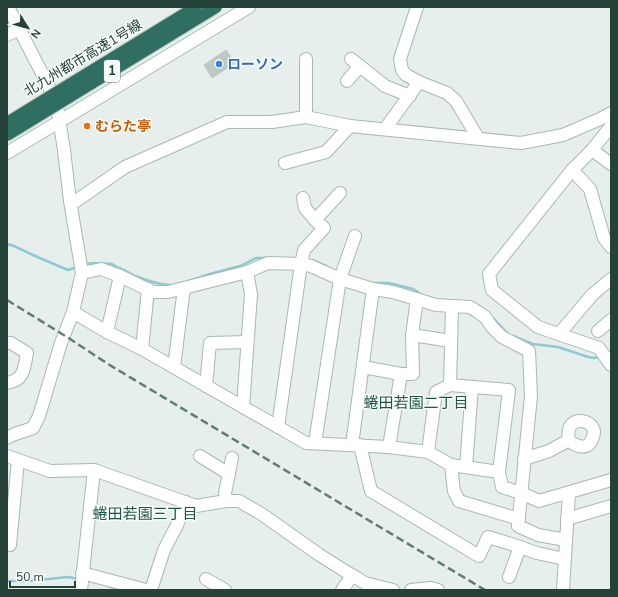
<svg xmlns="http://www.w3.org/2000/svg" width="618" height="597" viewBox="0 0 618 597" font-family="'Nunito Sans','Noto Sans JP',sans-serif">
  <rect width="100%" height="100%" fill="#e6efeb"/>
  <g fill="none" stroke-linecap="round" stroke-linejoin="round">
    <g stroke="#8ec9d4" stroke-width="2.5">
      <path d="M7,244L14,246L35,256L68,270L78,267"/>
      <path d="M312,260L326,266"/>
      <path d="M85,264C92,262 104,264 112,264C116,267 119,268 124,270C128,272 131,274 135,276C146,280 161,286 173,285"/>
      <path d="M189,281L210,274L240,266L256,258H268"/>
      <path d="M372,283H389L413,289L422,295"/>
      <path d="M493,318L509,335"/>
      <path d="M513,336L533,344L558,347L588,357L594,358L601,357"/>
      <path d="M7,581H29L68,577L79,579"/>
      <path d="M109,586L120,590"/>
    </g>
  </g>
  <path fill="#bbcac4" stroke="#b8c9c2" d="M226,50L235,63L212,78L204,65Z"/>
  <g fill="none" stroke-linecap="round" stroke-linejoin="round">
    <defs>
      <g id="minor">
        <path d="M7,35L20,29"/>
        <path d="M306,59V117"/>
        <path d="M351,59L385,86L410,96"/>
        <path d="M347,81L360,66"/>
        <path d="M419,82L447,93L456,101L478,138"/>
        <path d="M611,126L592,150L572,170L489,274L492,290L538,327L599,348L611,365"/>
        <path d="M385,129L419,82L406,75L402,70L400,59L417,7"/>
        <path d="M592,150L611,164"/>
        <path d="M7,153L249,7"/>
        <path d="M285,163L326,152L350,126"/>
        <path d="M572,170L590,189L604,238L611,247"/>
        <path d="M70,201H76L125,167L227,122H272L306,117L350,126L521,143L563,135L600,119L611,113"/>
        <path d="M315,220L340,193"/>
        <path d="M82,273L101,269L120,276L153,292H168L247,272L268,263L301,264L311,266L340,279L373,289L393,292L436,305L452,306L470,307L478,312L485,317L492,327L502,337L529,351L531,396L518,526L538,535L566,540"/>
        <path d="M73,312L107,332L142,349L306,443L389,447L428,452L451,465L499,472L502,487L521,493L539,501L611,480"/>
        <path d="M598,331L611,320"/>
        <path d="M107,332L120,276"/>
        <path d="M559,334L592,295L611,279"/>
        <path d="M412,335L451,341"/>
        <path d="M7,343H11L27,353C24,368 25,380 7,383"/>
        <path d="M142,349L148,289"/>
        <path d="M174,367L184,288"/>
        <path d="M363,367L401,374H413L412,335L417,299"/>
        <path d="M450,385L509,390L499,472"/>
        <path d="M206,386L210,343L247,342"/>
        <path d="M243,407L251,294L247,272"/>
        <path d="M278,427L301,264L304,250L324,228L315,220L305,208L303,198"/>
        <path d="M7,438L15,434L33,428L39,416L61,343L73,312L82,273L70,201L64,150L57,106L51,91L8,7"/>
        <path d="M315,443L340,279L355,236"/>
        <path d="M352,445L373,289"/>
        <path d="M360,445L371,491L479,556L488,537L508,543L537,553L564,559"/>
        <path d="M389,447L401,374"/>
        <path d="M428,452L436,392L450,385L452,306"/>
        <path d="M7,456L50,471L94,470L196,506L226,501H239L263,515L318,554L345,571L365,583L393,590"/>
        <path d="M200,456L229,474"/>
        <path d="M524,459L549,451L569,440C563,410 603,420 592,439C591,442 589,445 586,446C579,448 573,444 569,440"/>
        <path d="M451,465L454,491L459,501L519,519"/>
        <path d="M466,467L472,387"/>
        <path d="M226,501L225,493L232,458"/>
        <path d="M567,519L611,506"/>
        <path d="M10,545L18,460"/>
        <path d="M82,573L146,590"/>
        <path d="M509,577L520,547"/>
        <path d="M206,579L225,590"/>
        <path d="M81,590L94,470"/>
        <path d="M151,590L164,550L177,525L186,502"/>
        <path d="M342,590L352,576"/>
        <path d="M411,590L431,588L438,590"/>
        <path d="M563,590L569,493"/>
      </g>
    </defs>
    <use href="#minor" stroke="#a8b8b2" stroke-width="14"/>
    <use href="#minor" stroke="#fff" stroke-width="12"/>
    <path stroke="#5f7d75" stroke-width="2.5" stroke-dasharray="8 4" stroke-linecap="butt" d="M7,300L67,337L108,364L485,590"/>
    <defs>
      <g id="highway-bridge">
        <path d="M7,123L196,7"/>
        <path d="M7,135L216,7"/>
      </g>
    </defs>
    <use href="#highway-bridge" stroke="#c2cac8" stroke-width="14" stroke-linecap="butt"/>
    <use href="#highway-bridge" stroke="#2f6f62" stroke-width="12"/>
  </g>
  <circle fill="#3f7fe0" stroke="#f7fbf9" stroke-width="1.5" cx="219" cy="64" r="4"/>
  <circle fill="#e8710a" stroke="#f7fbf9" stroke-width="1.5" cx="87" cy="126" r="4"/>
  <g text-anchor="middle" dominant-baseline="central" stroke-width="3" stroke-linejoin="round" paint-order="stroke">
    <rect fill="#f7fbf9" stroke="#637a73" stroke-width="1" x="104" y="60" width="16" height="22" rx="3"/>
    <g font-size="13" font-weight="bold" fill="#24423a">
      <text x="112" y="71">1</text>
    </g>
    <g font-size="14" fill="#24423a" stroke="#f7fbf9">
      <text transform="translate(83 58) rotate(-31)">北九州都市高速1号線</text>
    </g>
    <g font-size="14" font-weight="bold" fill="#366cbe" stroke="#f7fbf9" text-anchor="start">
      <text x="227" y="64">ローソン</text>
    </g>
    <g font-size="14" font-weight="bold" fill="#c56008" stroke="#f7fbf9" text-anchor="start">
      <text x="95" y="126">むらた亭</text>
    </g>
    <g font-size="15" fill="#1f5548" stroke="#f7fbf9">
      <text x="416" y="403">蜷田若園二丁目</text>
      <text x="145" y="514">蜷田若園三丁目</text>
    </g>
  </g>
  <rect width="618" height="597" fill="none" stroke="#24423a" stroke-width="16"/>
  <g transform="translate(28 28) rotate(127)" stroke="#f7fbf9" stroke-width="3" paint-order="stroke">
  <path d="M0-3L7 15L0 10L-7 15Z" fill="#24423a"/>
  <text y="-6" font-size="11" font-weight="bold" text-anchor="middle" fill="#24423a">N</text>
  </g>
  <path d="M10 581v6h65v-6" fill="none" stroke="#24423a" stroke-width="2"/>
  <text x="16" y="581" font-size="12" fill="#24423a" stroke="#f7fbf9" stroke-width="3" paint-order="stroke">50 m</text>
</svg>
